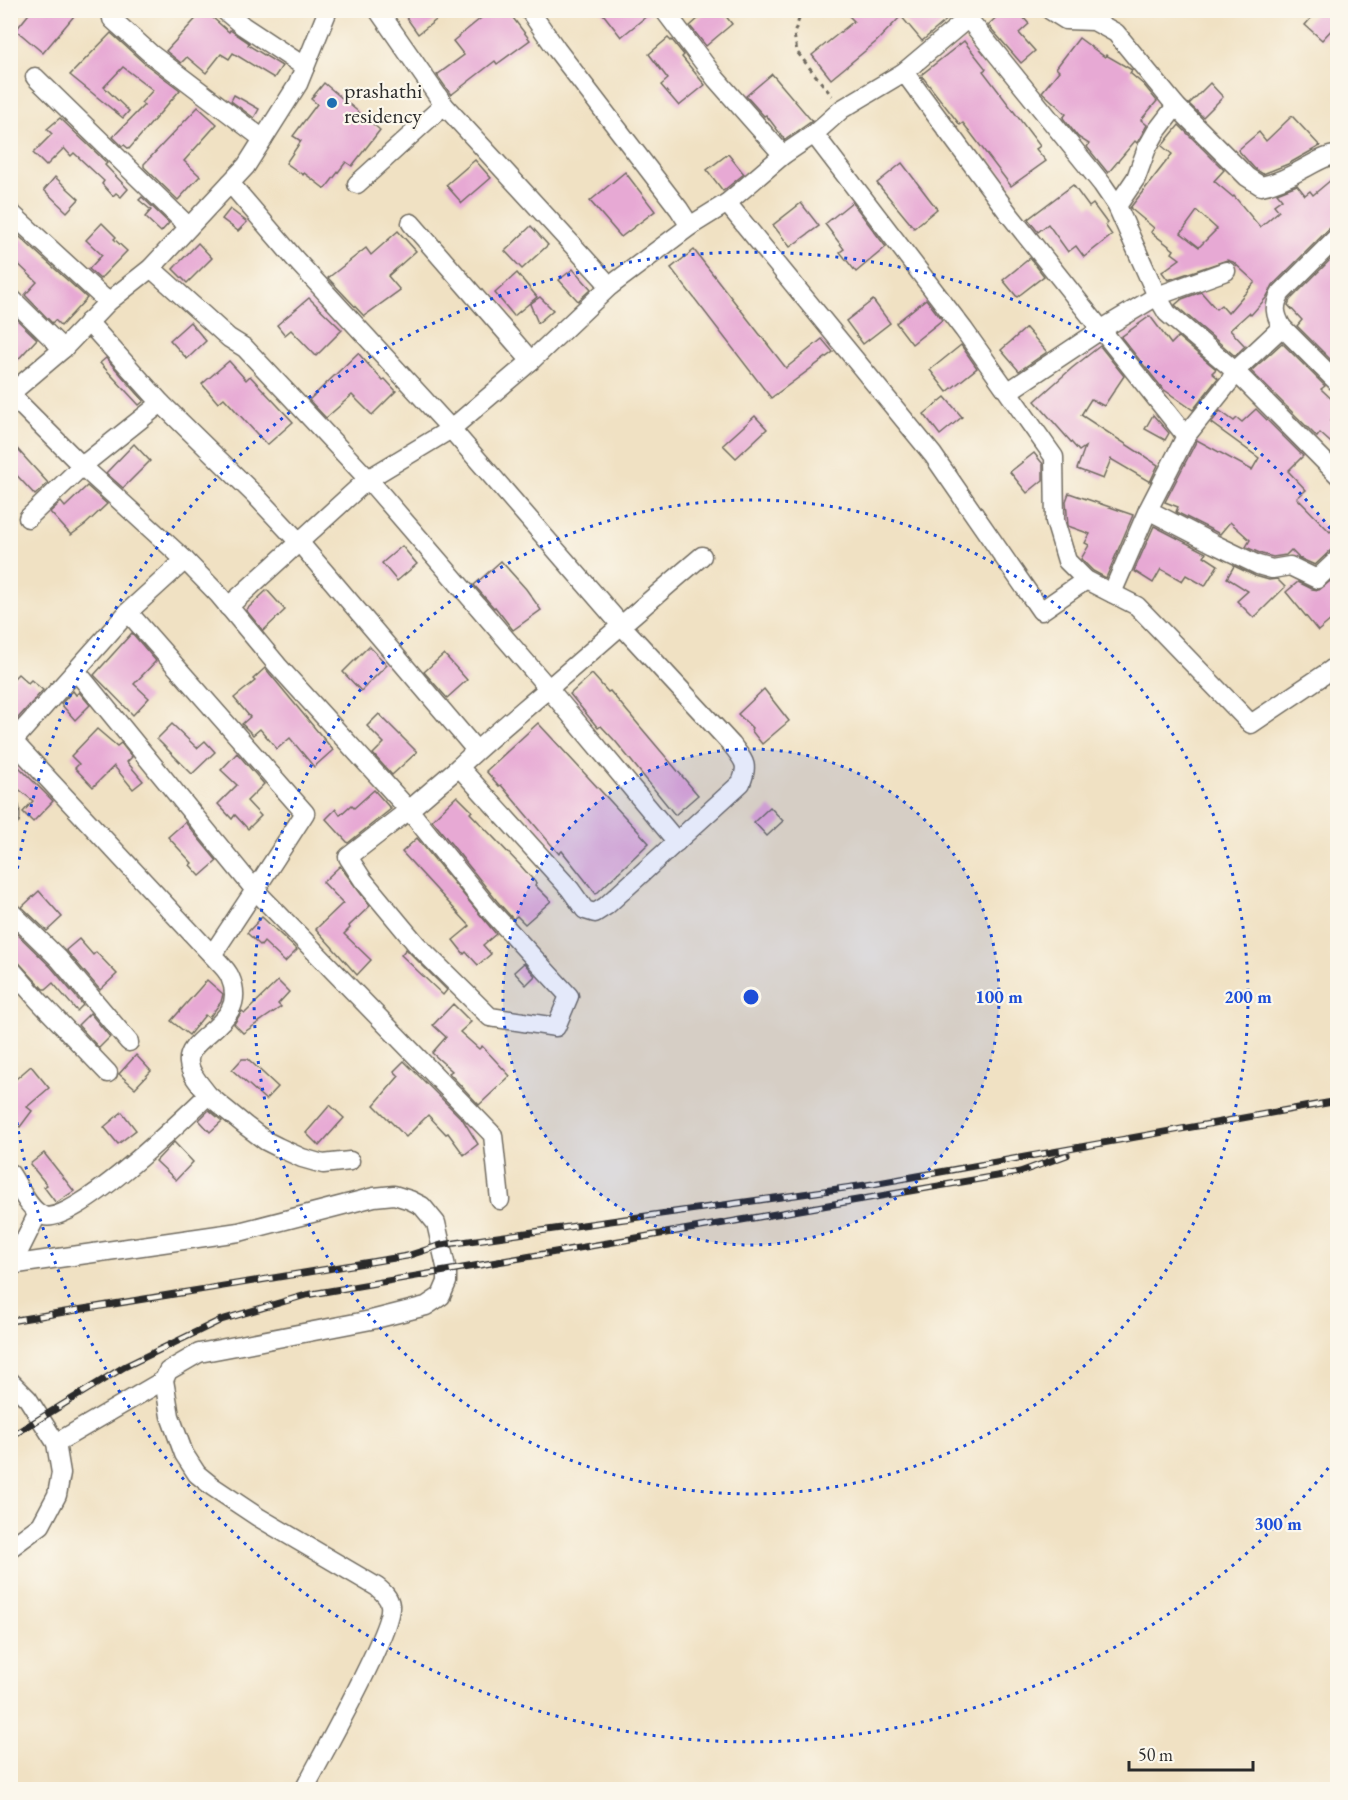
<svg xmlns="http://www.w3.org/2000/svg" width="1348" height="1800" viewBox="0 0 1348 1800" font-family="'EB Garamond',serif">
  <rect width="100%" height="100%" fill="#fbf7ec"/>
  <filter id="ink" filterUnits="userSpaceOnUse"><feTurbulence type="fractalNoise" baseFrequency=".0167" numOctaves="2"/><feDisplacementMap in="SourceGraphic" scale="12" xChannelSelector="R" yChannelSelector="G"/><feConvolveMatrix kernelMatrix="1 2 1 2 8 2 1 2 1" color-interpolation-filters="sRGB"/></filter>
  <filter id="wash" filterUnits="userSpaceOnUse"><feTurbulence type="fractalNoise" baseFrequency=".008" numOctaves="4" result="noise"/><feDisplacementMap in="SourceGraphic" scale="24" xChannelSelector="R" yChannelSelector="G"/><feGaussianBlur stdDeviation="1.35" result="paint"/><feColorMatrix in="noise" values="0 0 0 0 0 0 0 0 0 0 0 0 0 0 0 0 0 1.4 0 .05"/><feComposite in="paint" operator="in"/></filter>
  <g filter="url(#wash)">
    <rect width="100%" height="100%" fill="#f0e1c3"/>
    <g id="blocks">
      <g fill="#e7a9d4" fill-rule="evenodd">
        <path d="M32,10H79L43,53L16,30Z"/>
        <path d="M204,10L229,32L230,30L249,43L248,45L282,66L274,78L233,53L229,59L221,54L206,73L187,57L181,63L166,51Z"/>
        <path d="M401,10H449L418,34Z"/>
        <path d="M491,10H507L530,40L497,64L495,61L451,95L437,75L464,55L453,41Z"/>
        <path d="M600,10H653V11L621,37Z"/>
        <path d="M708,10H721L732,24L706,46L690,26Z"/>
        <path d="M843,10H944L950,17L922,41L901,16L876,42L831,79L812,55L854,21Z"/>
        <path d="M1004,10H1017L1029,24L1019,33L1035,51L1021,63L988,25Z"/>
        <path d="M1318,10H1338V23L1322,40L1305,25Z"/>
        <path d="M111,33L144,63L180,90L129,149L124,145L122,146L113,137L144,105L141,103L153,90L123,67L104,87L129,111L123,118L70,75Z"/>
        <path d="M668,38L671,41L672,40L684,55L682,57L705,85L679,106L661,85L668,79L649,54Z"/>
        <path d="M1079,38L1105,57L1106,55L1132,70L1130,73L1144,85L1157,101L1141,120L1147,125L1137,143L1135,141L1108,173L1087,147L1089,144L1078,137L1063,118L1066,114L1042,92L1059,71L1056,68Z"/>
        <path d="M964,41L986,69L983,71L1040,146L1036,149L1046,161L1011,186L963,123L960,125L921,75Z"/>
        <path d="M772,74L812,121L785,140L766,115L764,116L746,96Z"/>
        <path d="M324,83L380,130L352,166L346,162L325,189L304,173L303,175L286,163L301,141L293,136L317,104L311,99Z"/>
        <path d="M1210,83L1223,97L1203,117L1189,104Z"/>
        <path d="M234,95L259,109L254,118L231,101Z"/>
        <path d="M198,107L217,124L184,161L200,176L178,200L144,167V164Z"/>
        <path d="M1292,116L1320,146L1288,164L1263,174L1255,169L1238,150L1259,132L1266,141Z"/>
        <path d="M60,118L107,163L105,165L128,189L121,197L116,193L113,196L102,184L104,181L74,153L71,156L64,148L46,166L33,153L52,134L47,129Z"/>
        <path d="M1179,125L1224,170L1214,181L1233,197L1234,196L1260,227L1279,211L1274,205L1282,199L1277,193L1297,185L1305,195L1310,191L1313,195L1338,174V225L1330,228L1273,285L1266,298L1251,315L1249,313L1230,330L1245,346L1235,356L1175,305L1182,299L1201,292L1216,309L1221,305L1228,313L1255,282L1233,262L1227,260L1168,280L1162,272L1180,259L1172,253L1174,250L1151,232L1154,228L1130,208L1172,154L1162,146ZM1197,211L1217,229L1199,247L1181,233Z"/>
        <path d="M728,154L744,174L723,191L707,170Z"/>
        <path d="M475,160L491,178L462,203L446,185Z"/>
        <path d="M902,163L937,209L914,228L877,183Z"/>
        <path d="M625,172L655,211L621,237L590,201Z"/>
        <path d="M55,177L79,199L67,212L44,190Z"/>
        <path d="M1073,185L1089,207L1093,204L1107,223L1105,225L1112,235L1084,257L1076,246L1068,252L1048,224L1038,232L1028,219Z"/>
        <path d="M142,197L169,223L161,232L145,217L151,210L139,200Z"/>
        <path d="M852,202L886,247L856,272L840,252L844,249L825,224Z"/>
        <path d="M801,203L819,226L790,247L773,225Z"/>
        <path d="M230,209L247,222L238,231L222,219Z"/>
        <path d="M102,223L116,237L114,239L127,251L100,279L89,269L102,255L86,240Z"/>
        <path d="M531,226L548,245L522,269L505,251Z"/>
        <path d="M10,228L87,298L61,326L55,320L52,323L25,295L37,282L10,256Z"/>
        <path d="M398,231L416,251L388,276L400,290L364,316L328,278L366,248L371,255Z"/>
        <path d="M198,243L212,258L187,283L173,269Z"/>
        <path d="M694,250L786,368L822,339L833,352L771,398L671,268Z"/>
        <path d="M1338,252V367L1297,326L1302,320L1288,305L1290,300Z"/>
        <path d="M1030,258L1044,276L1017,297L1003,280Z"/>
        <path d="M573,269L591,289L578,301L559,280Z"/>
        <path d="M517,273L537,297L514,316L495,293Z"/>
        <path d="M540,297L553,310L538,323L530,304Z"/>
        <path d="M309,298L342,330L316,356L291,330L285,335L277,325Z"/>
        <path d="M926,299L942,320L912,344L896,323Z"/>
        <path d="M873,300L890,323L863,344L846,321Z"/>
        <path d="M10,313L37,339L10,368Z"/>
        <path d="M1150,316L1171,344L1178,337L1216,369L1212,373L1218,378L1193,410L1163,389L1121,337Z"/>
        <path d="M190,322L206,341L187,359L170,340Z"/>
        <path d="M1026,328L1047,352L1019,371L1001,350Z"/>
        <path d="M1282,343L1325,386L1321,389L1338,405V415L1331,421L1338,427V449L1320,433L1317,437L1251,371Z"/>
        <path d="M961,345L977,368L947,392L930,370Z"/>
        <path d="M1100,346L1124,376L1104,406L1091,399L1081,415L1158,465L1150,482L1111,459L1103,479L1077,469L1085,447L1079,451L1035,401L1072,368Z"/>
        <path d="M358,353L383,381L385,379L396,391L372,415L352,395L326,418L309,400Z"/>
        <path d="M106,358L144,401L139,405L100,363Z"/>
        <path d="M229,361L246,380L250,376L293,422L267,445L224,398L218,403L202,384Z"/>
        <path d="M945,397L962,417L940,435L924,414Z"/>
        <path d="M1256,409L1303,456L1288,471L1306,490L1297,498L1330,532L1338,525V548L1331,550L1315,565L1299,558L1291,550L1286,555L1273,557L1262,554L1246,547L1250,540L1230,522L1220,534L1176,512L1178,507L1165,502L1197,440L1252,470L1259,458L1211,423L1220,411L1234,421L1237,418L1242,422Z"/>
        <path d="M1153,415L1169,433L1165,440L1145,429Z"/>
        <path d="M755,416L767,429L736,458L723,445Z"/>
        <path d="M10,441L48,483L35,495L10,468Z"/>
        <path d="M134,444L150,461L123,488L106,473Z"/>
        <path d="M1034,453L1043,464V480L1027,493L1010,472Z"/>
        <path d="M87,486L107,504L86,524L71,535L50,512L61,502L65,507Z"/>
        <path d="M1069,493L1133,515L1106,578L1093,571L1081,559L1089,545L1085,543L1090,534L1068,526L1066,501Z"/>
        <path d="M1154,526L1206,553L1204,556L1218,565L1205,586L1186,575L1182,581L1161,569L1153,583L1134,571Z"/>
        <path d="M402,546L417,564L397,581L382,563Z"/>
        <path d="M501,561L526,589L541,610L513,630L495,607L494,608L474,585Z"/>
        <path d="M1234,566L1255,576L1269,580L1277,579L1285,587L1254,618L1237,601L1248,591L1227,578Z"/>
        <path d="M1338,575V614L1318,631L1286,592L1298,582L1312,589L1319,590Z"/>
        <path d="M267,590L285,610L263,631L246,610Z"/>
        <path d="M132,633L156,661L134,684L149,698L133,715L94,675Z"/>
        <path d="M369,646L387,665L361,691L343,672Z"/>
        <path d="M444,654L467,680L447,698L424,672Z"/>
        <path d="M265,668L333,750L314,767L290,738L277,749L260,729L253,735L242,724L250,717L234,698L255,681L253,679Z"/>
        <path d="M18,674L28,683L31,680L43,690L10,727V682Z"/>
        <path d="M592,674L608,692L610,691L698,795L675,815L616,742L601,726L598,728L570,694Z"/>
        <path d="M764,689L789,721L762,744L751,730L752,728L738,714Z"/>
        <path d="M73,691L76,695L79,692L90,705L75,720L61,704Z"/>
        <path d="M379,714L417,752L392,775L373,754L384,743L367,726Z"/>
        <path d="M538,723L649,843L596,894L562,851L559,854L501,785L499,786L486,771Z"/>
        <path d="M172,724L197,748L205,741L215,752L192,774L157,739Z"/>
        <path d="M97,729L117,746L121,743L132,757L127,762L143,781L133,789L114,766L93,787L75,768L79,764L71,756Z"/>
        <path d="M237,753L264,784L247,801L261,816L248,829L235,815L232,819L218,804L237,785L221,770Z"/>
        <path d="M10,758L53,801L33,822L23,812L33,801L10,782Z"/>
        <path d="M374,790L391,809L348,843L326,819L336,809L340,815L351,805L354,808Z"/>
        <path d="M457,796L472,811L470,813L520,865L536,883L535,885L551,901L525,924L517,916L513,919L497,901L432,820Z"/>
        <path d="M770,807L783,821L767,836L754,822Z"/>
        <path d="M185,822L217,861L200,876L190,865L192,863L168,837Z"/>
        <path d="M417,838L496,934L483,945L491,954L478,965L466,952L464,954L453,940L470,926L402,852Z"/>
        <path d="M340,866L370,906L349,926L350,928L344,934L371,960L357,975L316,929L343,903L323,882Z"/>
        <path d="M39,891L62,917L47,931L22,907Z"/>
        <path d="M262,917L297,950L285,962L264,942L261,946L247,933Z"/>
        <path d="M11,928L51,967L83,1005L77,1011L53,983L46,989H43L10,953Z"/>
        <path d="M79,939L93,955L96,952L117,974L100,990L66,950Z"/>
        <path d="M406,949L447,990L443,995L401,955Z"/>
        <path d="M524,963L535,976L526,985L514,972Z"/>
        <path d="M207,980L223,994L221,1002L209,1018L205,1015L189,1035L171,1021Z"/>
        <path d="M278,981L289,992L278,1004L281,1007L243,1033L234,1024L242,1011L245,1013Z"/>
        <path d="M453,1004L471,1022L460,1032L479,1049L482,1046L510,1076L479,1105L449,1073L452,1071L432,1053L446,1037L433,1025Z"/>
        <path d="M90,1013L110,1037L99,1048L78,1025Z"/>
        <path d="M136,1055L151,1071L135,1088L119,1074Z"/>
        <path d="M242,1059H248L278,1087L266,1100L232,1070Z"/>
        <path d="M404,1061L463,1120L478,1144L464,1155L448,1133L446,1134L428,1115L406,1137L374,1105L399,1076L394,1071Z"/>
        <path d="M31,1066L49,1088L27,1107L32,1111L20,1127L10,1121V1084Z"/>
        <path d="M330,1105L344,1118L319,1146L306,1133Z"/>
        <path d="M209,1110L222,1121L210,1132L199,1120Z"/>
        <path d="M122,1112L136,1130L118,1144L104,1127Z"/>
        <path d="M174,1142L193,1162L176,1180L156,1161Z"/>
        <path d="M44,1153L74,1191L56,1203L44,1187L47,1185L30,1164Z"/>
      </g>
    </g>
  </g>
  <g filter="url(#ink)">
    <use href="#blocks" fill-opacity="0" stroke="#706b60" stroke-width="1.5"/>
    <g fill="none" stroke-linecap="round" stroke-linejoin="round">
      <defs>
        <g id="minor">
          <path d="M224,10L243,26L305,67"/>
          <path d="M378,10L444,105"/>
          <path d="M529,10L557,50L679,209L690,226"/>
          <path d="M664,10L716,79L783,155"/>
          <path d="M1050,10L1066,20L1094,21L1116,33L1176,106L1247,177L1261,186C1276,183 1291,176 1303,169C1315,163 1322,157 1335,155L1338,156"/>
          <path d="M966,16L1102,184L1117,206L1157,296L1167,313L1235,371L1282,327"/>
          <path d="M112,19L151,54L263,139"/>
          <path d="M904,72L1009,214L1186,436"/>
          <path d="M35,77L189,227"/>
          <path d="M814,134L964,330L1054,457L1055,521L1067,561L1086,580L1137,606L1251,724L1331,670L1338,664"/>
          <path d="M230,183L295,259L451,429L621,625L732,745C744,761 749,764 741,783L606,906L595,913L585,910L570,889L459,767C488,739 519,714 549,688C600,644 650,600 702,556"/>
          <path d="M357,184L444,105L610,286"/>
          <path d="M727,203L933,455L1041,611L1086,580"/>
          <path d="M1117,206L1136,178L1147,148L1156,132L1176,106"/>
          <path d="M10,212L108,302"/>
          <path d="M411,223L531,361"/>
          <path d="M1338,236L1281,293C1273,306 1275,315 1282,327L1338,383"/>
          <path d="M151,268L229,338L245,348L368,479L549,689L677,842"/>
          <path d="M10,297L63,349"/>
          <path d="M88,322L161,403L255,495L299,542L476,750"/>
          <path d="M1009,391L1102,329L1157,296L1226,271"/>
          <path d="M10,394L82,466L185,560L219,595L278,666L409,810L348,857L363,880L417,945L490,1017L556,1027L569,996L488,908L409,810L459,767"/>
          <path d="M10,394L63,349L108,302L151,268L246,166L298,84L328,10"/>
          <path d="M1338,475L1235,371L1230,381L1186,436L1148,510L1214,544L1258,565L1272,569L1290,566L1317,579L1338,559"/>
          <path d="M28,518L82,466L161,403"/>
          <path d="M1112,593L1148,510"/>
          <path d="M228,607L368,479L451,429L531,361L610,286L690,226L727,203L783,155L814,134L842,109L904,72L961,24L970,10"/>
          <path d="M128,612L305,813L255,890L493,1135L500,1200"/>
          <path d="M10,738L212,955L255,890L77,672"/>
          <path d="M13,741L128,612L185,560"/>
          <path d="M10,809V818"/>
          <path d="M10,911L59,959L129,1042"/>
          <path d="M10,968L39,1001L108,1073"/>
          <path d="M208,1095C202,1086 190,1075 189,1063C185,1035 251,1024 230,977C227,969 218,962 212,955"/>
          <path d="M10,1173C19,1186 29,1211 44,1216C74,1225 184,1118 208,1095L246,1126L266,1141L278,1147L302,1158L323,1164L350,1161"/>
          <path d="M10,1265L239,1232L374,1197L394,1195L410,1200L422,1206L436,1223L447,1271V1282L441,1296L426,1306L371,1320L199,1353L168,1371L164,1380L170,1416L184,1454L197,1474L213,1487L258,1517L377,1587C383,1592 389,1597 390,1605C394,1629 319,1760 304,1790"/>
          <path d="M12,1265L38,1213"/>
          <path d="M10,1381L28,1399L56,1443L61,1473L57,1495L41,1525L10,1548"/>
          <path d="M56,1443L164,1380"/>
        </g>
      </defs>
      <use href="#minor" stroke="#706b60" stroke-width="21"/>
      <path stroke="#706b60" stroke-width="3" stroke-dasharray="4.5 4.5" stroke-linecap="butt" d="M802,10L794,34L797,52L832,96"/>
      <use href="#minor" stroke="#fff" stroke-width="18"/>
      <defs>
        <g id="rail">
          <path d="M10,1321L407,1256L441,1245L873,1184L1338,1101"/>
          <path d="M10,1437L124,1367L221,1320L306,1295L1020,1172L1067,1155"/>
        </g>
      </defs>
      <use href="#rail" stroke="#2b2b2b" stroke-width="7"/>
      <use href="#rail" stroke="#fbf7ec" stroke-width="4.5" stroke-dasharray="14" stroke-linecap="butt"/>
    </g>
  </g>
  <circle cx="751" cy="997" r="248" fill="#1d4ed8" fill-opacity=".12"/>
  <g fill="none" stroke="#1d4ed8" stroke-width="3" stroke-dasharray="3 6">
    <circle cx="751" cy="997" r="248"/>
    <circle cx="751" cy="997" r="497"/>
    <path d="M1334 1461A745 745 0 0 1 11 1081M11 913A745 745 0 0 1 1334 533"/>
  </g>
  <circle fill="#1f6fb2" stroke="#fbf7ec" stroke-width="2" cx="332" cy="103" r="6"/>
  <g text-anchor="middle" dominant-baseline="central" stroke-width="4.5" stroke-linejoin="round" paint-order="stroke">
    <g font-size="22" fill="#2b2b2b" stroke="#fbf7ec" text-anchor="start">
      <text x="344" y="90">prashathi<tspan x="344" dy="25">residency</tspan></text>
    </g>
  </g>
  <circle cx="751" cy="997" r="9" fill="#1d4ed8" stroke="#fbf7ec" stroke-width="3"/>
  <g font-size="18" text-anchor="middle" font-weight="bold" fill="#1d4ed8" stroke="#fbf7ec" stroke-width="4.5" stroke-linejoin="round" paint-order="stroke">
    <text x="999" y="1003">100 m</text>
    <text x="1248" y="1003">200 m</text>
    <text x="1278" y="1530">300 m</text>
  </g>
  <rect width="1348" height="1800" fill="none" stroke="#fbf7ec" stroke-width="36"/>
  <path d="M1129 1761v9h124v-9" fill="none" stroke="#2b2b2b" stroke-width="3"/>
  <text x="1138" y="1761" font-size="18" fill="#2b2b2b" stroke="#fbf7ec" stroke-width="4.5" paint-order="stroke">50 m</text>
</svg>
